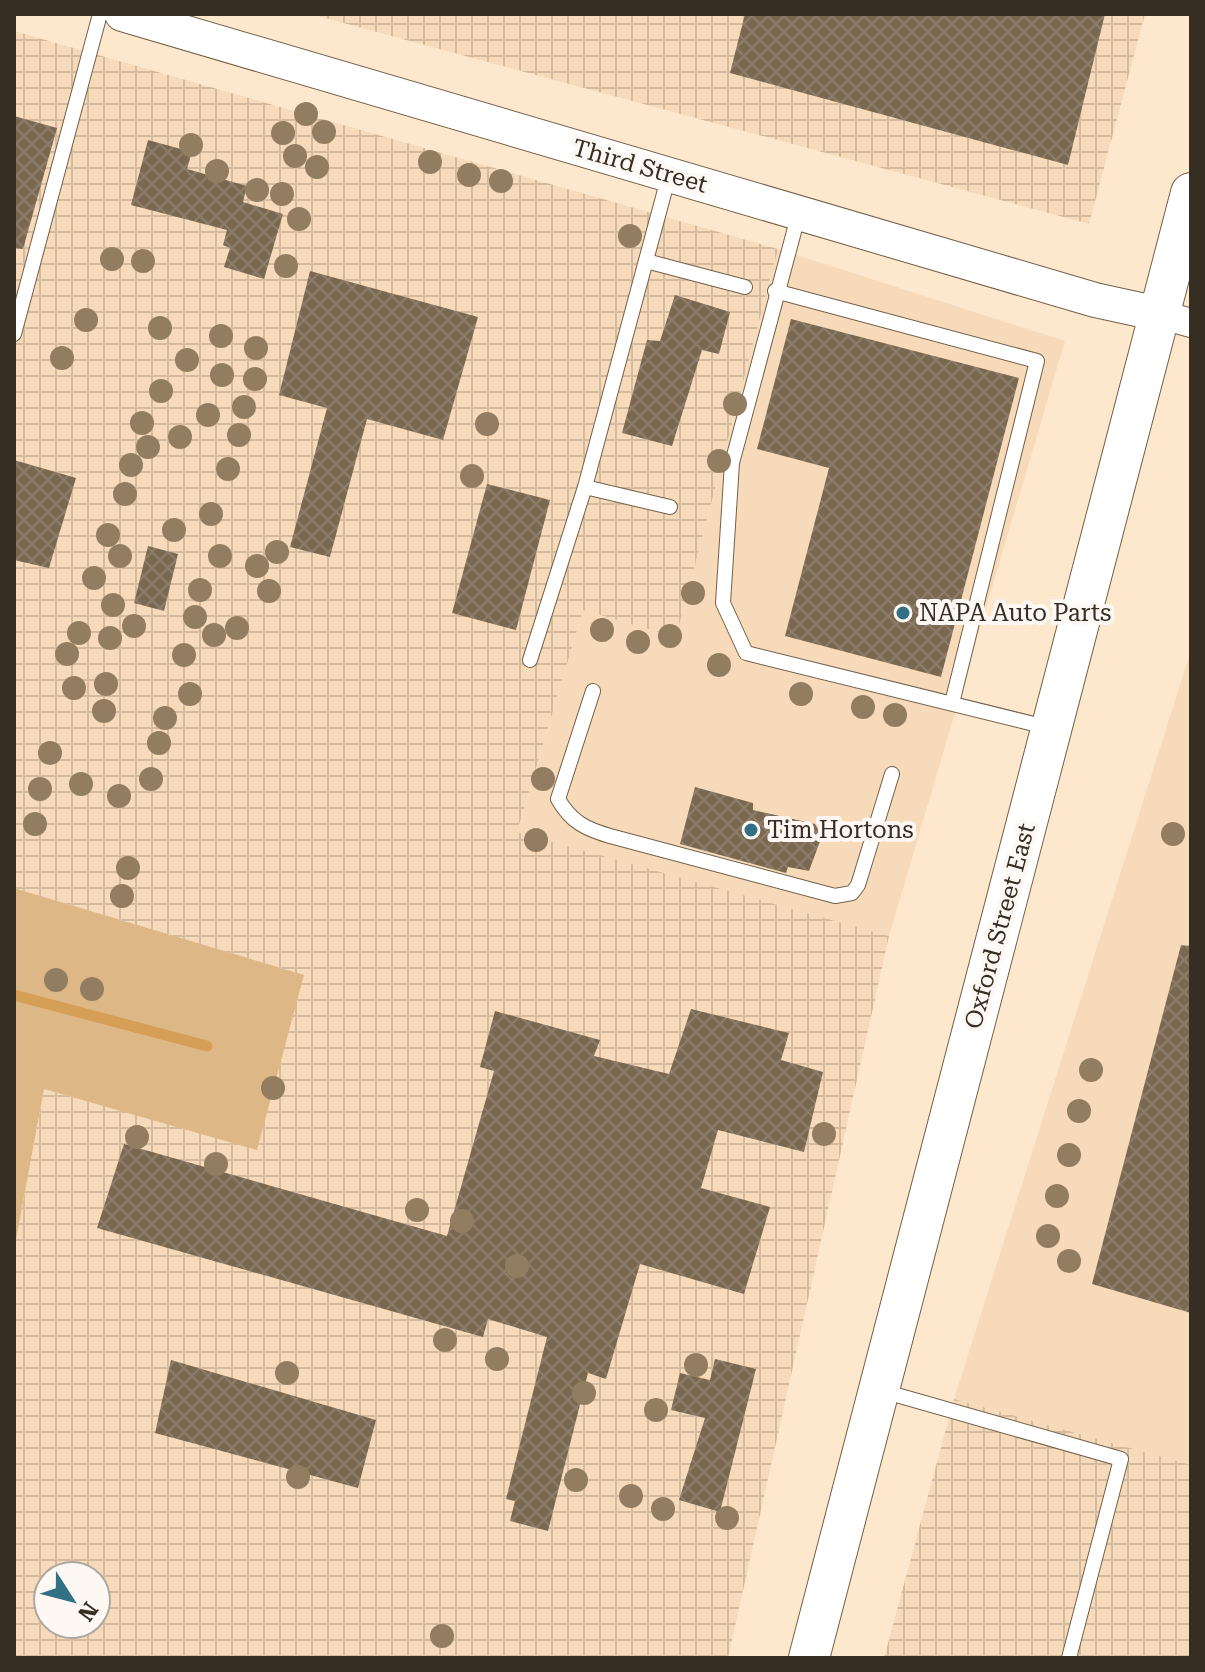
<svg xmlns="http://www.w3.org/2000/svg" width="1205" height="1672" viewBox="0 0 1205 1672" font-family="'Roboto Serif',serif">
  <defs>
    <pattern id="industrial-grid" width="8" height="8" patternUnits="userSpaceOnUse" patternTransform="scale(2)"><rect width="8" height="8" fill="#f6daba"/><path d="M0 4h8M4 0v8" fill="none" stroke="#d4bba0"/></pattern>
    <pattern id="building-cross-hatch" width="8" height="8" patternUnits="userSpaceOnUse" patternTransform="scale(2)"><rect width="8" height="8" fill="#7b6850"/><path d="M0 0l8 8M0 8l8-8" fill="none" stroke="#8d7e6b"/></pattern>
  </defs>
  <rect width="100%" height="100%" fill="#fee8cd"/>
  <g fill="#f6daba">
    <path d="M778,249L1065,341L889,936L517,833L583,610L676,637Z"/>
    <path d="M1191,650V1465L954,1399Z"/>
  </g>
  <g fill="url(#industrial-grid)" fill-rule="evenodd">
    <path d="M310,14H1145L1089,224Z"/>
    <path d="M14,31L778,249L676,637L583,610L517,832L889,936L728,1658H14V1251L44,1089L257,1149L303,975L14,888ZM48,1576H96V1624H48Z"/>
    <path d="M954,1399L1191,1465V1658H884Z"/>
  </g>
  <path fill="#deb787" d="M14,888L304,975L257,1150L44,1089L14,1251Z"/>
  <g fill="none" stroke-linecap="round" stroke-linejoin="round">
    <path stroke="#d69f58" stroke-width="11" d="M14,995L207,1046"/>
  </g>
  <g fill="url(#building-cross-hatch)">
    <path d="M745,14H1105L1068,165L730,73Z"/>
    <path d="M14,116L57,128L23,249L14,248Z"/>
    <path d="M148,140L192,152L187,169L247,186L243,202L283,214L264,279L224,267L230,248L223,245L227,230L131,205Z"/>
    <path d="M310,271L478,317L443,440L367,419L330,557L290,547L327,408L279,395Z"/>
    <path d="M675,295L730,312L719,354L702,350L672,446L622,433L647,340L660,341Z"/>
    <path d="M791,319L1019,378L941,677L785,636L829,468L757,449Z"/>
    <path d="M14,460L76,478L49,568L14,560Z"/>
    <path d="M487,484L550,500L516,630L452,613Z"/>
    <path d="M148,546L178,554L164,611L134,603Z"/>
    <path d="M695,787L753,803V810L815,824L822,836L809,871L788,867L786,873L680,844Z"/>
    <path d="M1181,945L1191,946V1313L1092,1284Z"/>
    <path d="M691,1009L789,1033L781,1060L823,1072L804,1152L718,1130L701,1188L770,1207L744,1294L640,1264L606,1379L588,1373L548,1531L510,1521L515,1501L506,1499L547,1337L488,1319L483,1337L97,1228L124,1144L447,1236L494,1071L480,1067L495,1011L600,1040L594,1056L669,1074Z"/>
    <path d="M715,1359L756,1369L720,1512L679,1500L705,1418L671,1410L680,1373L710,1380Z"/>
    <path d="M171,1360L376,1420L358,1488L155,1433Z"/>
  </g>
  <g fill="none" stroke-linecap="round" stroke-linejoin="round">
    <defs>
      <g id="service">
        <path d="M669,175L585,487L670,507"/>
        <path d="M799,213L732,463L723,603L746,653L1050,728"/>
        <path d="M646,261L745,287"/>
        <path d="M775,291L1037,361L952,703"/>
        <path d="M14,334L100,14"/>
        <path d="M530,660L585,487"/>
        <path d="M593,691L558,799C571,822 586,829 610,836L835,896L852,893L858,885L892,774"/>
        <path d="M879,1390L1121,1459L1069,1658"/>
      </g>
      <path id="minor" d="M1159,314L1191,323"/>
      <path id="tertiary" d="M122,14L1095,300L1159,314"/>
      <path id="secondary" d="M809,1658L1191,193"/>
    </defs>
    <use href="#service" stroke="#736048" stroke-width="16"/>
    <use href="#minor" stroke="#736048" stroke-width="30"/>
    <use href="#tertiary" stroke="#736048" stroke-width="36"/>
    <use href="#secondary" stroke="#736048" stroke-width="42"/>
    <use href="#service" stroke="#fff" stroke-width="14"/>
    <use href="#minor" stroke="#fff" stroke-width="28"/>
    <use href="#tertiary" stroke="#fff" stroke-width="34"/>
    <use href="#secondary" stroke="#fff" stroke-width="40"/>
  </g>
  <g fill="#937d60">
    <circle cx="306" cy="114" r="12"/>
    <circle cx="324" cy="132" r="12"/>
    <circle cx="283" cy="133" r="12"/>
    <circle cx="191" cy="145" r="12"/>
    <circle cx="295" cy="156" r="12"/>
    <circle cx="430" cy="162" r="12"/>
    <circle cx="317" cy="167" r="12"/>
    <circle cx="217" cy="171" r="12"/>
    <circle cx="469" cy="175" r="12"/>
    <circle cx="501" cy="181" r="12"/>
    <circle cx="257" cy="190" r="12"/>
    <circle cx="282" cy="194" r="12"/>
    <circle cx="299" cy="219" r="12"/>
    <circle cx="630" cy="236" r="12"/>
    <circle cx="112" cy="259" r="12"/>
    <circle cx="143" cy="261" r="12"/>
    <circle cx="286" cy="266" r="12"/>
    <circle cx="86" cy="320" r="12"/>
    <circle cx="160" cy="328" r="12"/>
    <circle cx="221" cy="336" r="12"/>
    <circle cx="256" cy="348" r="12"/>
    <circle cx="62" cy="358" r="12"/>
    <circle cx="187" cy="360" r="12"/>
    <circle cx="222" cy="375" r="12"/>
    <circle cx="255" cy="379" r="12"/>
    <circle cx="161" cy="391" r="12"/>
    <circle cx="735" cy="404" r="12"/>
    <circle cx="244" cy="407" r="12"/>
    <circle cx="208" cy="415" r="12"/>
    <circle cx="142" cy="423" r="12"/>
    <circle cx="487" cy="424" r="12"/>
    <circle cx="239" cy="435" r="12"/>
    <circle cx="180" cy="437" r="12"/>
    <circle cx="148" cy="447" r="12"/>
    <circle cx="719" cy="461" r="12"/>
    <circle cx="131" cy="465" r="12"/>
    <circle cx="228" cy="469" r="12"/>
    <circle cx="472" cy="476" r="12"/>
    <circle cx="125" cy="494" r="12"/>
    <circle cx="211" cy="514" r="12"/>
    <circle cx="174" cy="530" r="12"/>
    <circle cx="108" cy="535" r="12"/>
    <circle cx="277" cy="552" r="12"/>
    <circle cx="120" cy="556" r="12"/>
    <circle cx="220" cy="556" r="12"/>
    <circle cx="257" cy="566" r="12"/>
    <circle cx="94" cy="578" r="12"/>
    <circle cx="200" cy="590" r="12"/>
    <circle cx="269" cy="591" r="12"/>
    <circle cx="693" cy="593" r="12"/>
    <circle cx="113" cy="605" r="12"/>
    <circle cx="195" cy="617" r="12"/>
    <circle cx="134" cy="626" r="12"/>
    <circle cx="237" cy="628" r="12"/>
    <circle cx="602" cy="630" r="12"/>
    <circle cx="79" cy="633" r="12"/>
    <circle cx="214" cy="635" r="12"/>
    <circle cx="670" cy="636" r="12"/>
    <circle cx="110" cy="638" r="12"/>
    <circle cx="638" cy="642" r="12"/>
    <circle cx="67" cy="654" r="12"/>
    <circle cx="184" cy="655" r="12"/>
    <circle cx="719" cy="665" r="12"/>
    <circle cx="106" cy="684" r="12"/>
    <circle cx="74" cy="688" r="12"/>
    <circle cx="190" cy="694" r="12"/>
    <circle cx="801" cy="694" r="12"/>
    <circle cx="863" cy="707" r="12"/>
    <circle cx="104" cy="711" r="12"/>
    <circle cx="895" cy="715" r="12"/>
    <circle cx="165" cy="718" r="12"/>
    <circle cx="159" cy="743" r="12"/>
    <circle cx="50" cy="753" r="12"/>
    <circle cx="151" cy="779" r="12"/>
    <circle cx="543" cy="779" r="12"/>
    <circle cx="81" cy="784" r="12"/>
    <circle cx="40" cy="789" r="12"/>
    <circle cx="119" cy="796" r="12"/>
    <circle cx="35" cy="824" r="12"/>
    <circle cx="1173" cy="834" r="12"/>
    <circle cx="536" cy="840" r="12"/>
    <circle cx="128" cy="868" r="12"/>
    <circle cx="122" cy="896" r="12"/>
    <circle cx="56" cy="980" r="12"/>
    <circle cx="92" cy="989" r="12"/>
    <circle cx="1091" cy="1070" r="12"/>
    <circle cx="273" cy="1088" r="12"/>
    <circle cx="1079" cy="1111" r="12"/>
    <circle cx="824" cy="1134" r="12"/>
    <circle cx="137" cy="1137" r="12"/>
    <circle cx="1069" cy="1155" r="12"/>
    <circle cx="216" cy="1164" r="12"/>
    <circle cx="1057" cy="1196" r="12"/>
    <circle cx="417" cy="1210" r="12"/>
    <circle cx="462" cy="1221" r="12"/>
    <circle cx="1048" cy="1236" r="12"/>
    <circle cx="1069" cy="1261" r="12"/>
    <circle cx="517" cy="1266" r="12"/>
    <circle cx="445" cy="1340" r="12"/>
    <circle cx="497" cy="1359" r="12"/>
    <circle cx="696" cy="1365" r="12"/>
    <circle cx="287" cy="1373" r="12"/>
    <circle cx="584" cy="1393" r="12"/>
    <circle cx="656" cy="1410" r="12"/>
    <circle cx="298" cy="1477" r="12"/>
    <circle cx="576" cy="1480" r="12"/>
    <circle cx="631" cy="1496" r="12"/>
    <circle cx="663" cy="1509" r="12"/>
    <circle cx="727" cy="1518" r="12"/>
    <circle cx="442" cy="1636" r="12"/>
  </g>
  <g fill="#317085" stroke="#fdf8f3" stroke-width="3">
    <circle cx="903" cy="613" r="8"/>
    <circle cx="751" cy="830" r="8"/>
  </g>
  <g text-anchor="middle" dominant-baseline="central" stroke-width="8" stroke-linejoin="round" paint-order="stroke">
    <g font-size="24" fill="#362d23" stroke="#fdf8f3">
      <text transform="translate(640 166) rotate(16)">Third Street</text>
      <text transform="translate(1000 926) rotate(-75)">Oxford Street East</text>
    </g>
    <g font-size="24" fill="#362d23" stroke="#fdf8f3" text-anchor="start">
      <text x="919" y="613">NAPA Auto Parts</text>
      <text x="767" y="830">Tim Hortons</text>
    </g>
  </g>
  <rect width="1205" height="1672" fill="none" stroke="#362d23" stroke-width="32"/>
  <g transform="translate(72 1600) rotate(126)"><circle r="38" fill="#fdf8f3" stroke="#ada7a0" stroke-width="2"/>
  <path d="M0-6L14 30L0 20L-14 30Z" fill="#317085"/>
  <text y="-12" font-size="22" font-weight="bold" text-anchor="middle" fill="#362d23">N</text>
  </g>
</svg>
